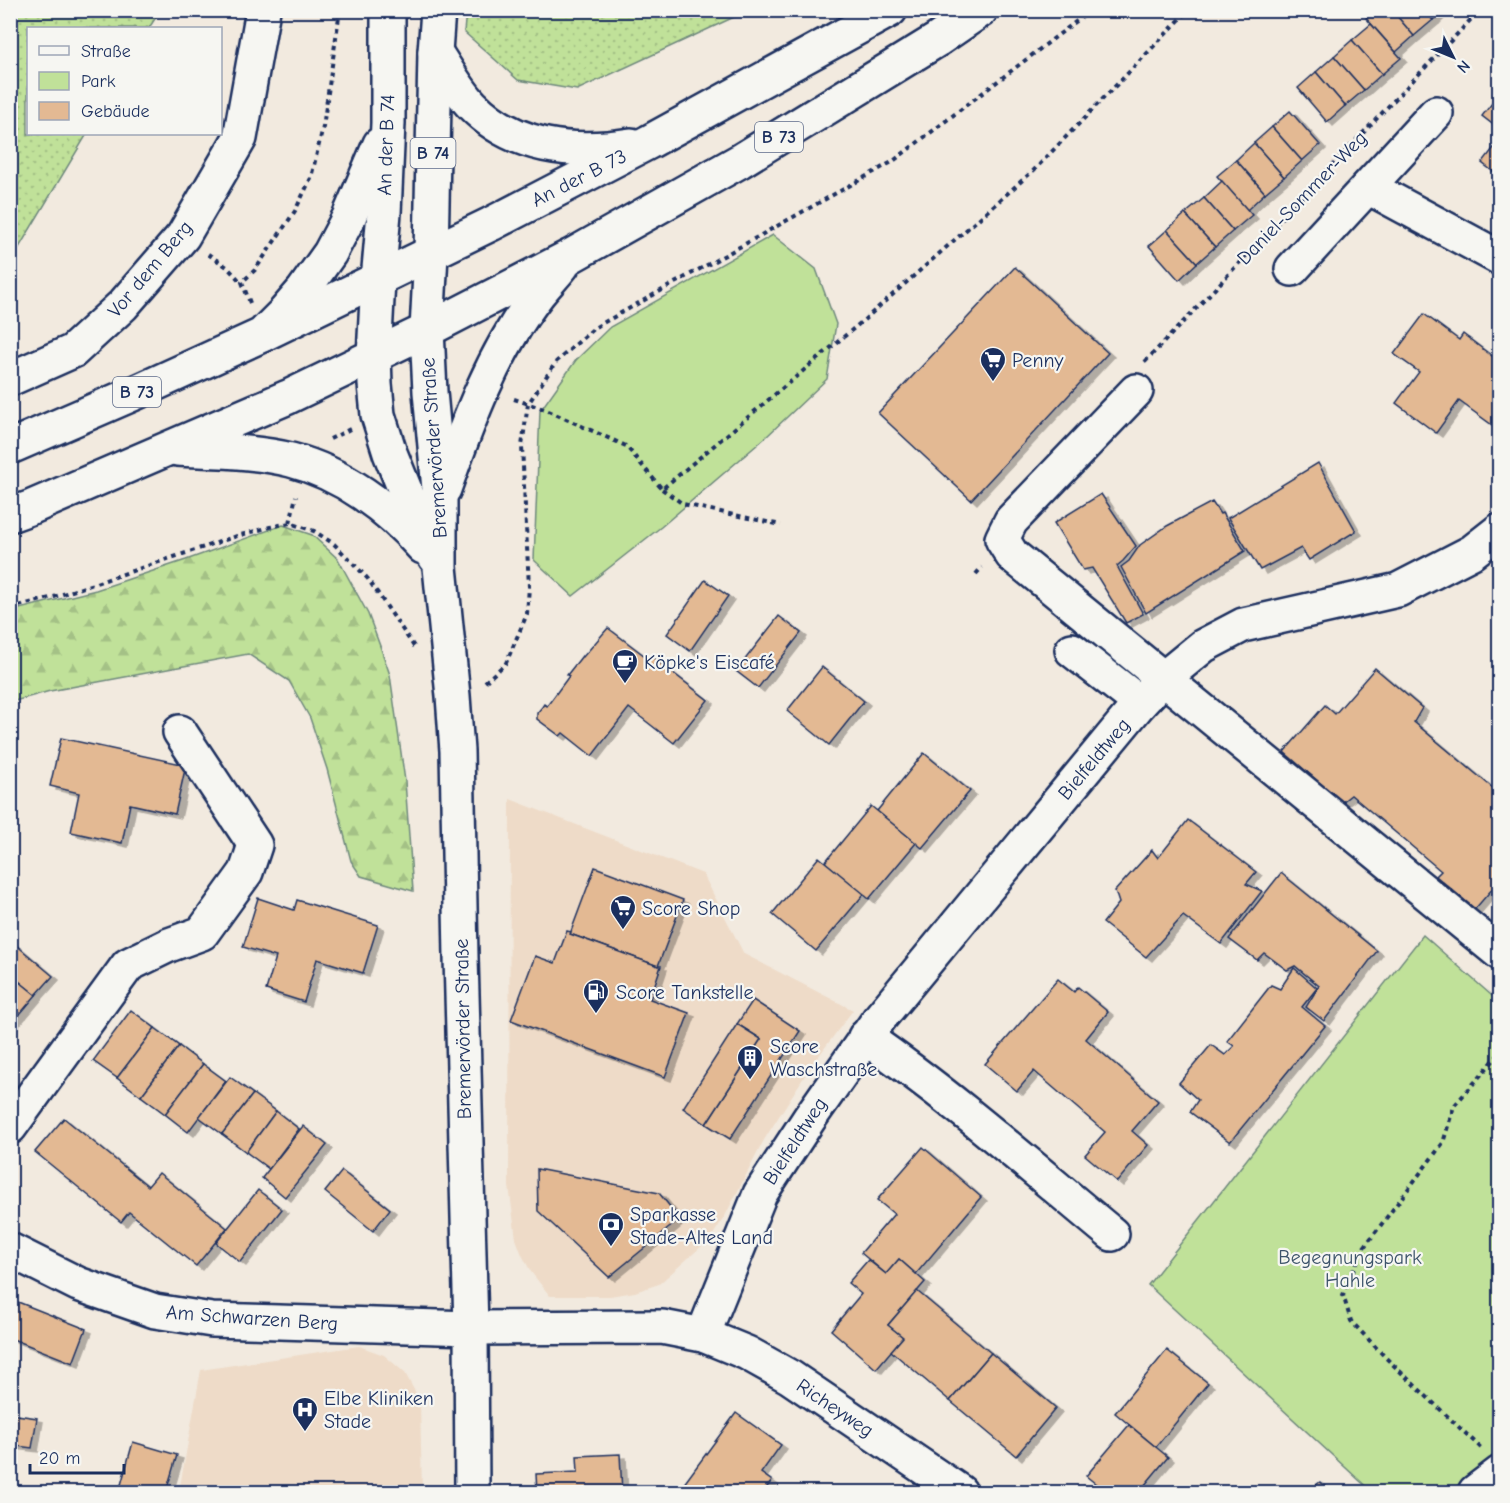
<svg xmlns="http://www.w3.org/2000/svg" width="1510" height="1503" viewBox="0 0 1510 1503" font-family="'Comic Neue',sans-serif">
  <defs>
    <pattern id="grass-dots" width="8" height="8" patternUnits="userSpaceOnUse" patternTransform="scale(1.5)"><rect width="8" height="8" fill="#c0e199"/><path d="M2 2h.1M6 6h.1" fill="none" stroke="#a4c186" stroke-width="1.8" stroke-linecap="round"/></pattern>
    <pattern id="forest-firs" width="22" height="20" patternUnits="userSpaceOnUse" patternTransform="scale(1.5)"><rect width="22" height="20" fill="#c0e199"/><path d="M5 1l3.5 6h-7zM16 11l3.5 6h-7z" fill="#a4c186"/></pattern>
    <filter id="shadow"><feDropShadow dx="6" dy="4" stdDeviation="0" flood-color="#0004"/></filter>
  </defs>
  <rect width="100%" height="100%" fill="#f2eadf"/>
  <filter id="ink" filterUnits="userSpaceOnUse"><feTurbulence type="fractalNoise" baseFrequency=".0167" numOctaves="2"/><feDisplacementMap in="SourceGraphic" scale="12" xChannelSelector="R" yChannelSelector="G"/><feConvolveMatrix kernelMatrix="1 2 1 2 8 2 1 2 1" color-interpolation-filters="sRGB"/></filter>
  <g filter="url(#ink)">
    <g fill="#eedbc8">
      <path d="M510,799L703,874L744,954L853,1010L809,1069L764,1140L725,1216L711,1238L659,1284L635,1292L610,1296H550L531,1272L522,1255L516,1239L509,1186Z"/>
      <path d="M359,1346L384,1355L405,1373L420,1401L422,1492H179L201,1370Z"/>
    </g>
    <g fill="url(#grass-dots)" stroke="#6e887c" stroke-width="1.5">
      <path d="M11,10L160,11L149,28H28V134H87L11,261Z"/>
      <path d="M466,11V10L752,11L732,18L577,90L518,80L464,32Z"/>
    </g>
    <path fill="url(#forest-firs)" stroke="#6e887c" stroke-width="1.5" d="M283,525L312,535L338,559L368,614L380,646L390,675L405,781L413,891L361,876L351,861L327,769L310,718L289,681L248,654L50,691L11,702V611L96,590L186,560Z"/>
    <g fill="#c0e199" stroke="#6e887c" stroke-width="1.5">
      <path d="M773,235L816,269L836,324L827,379L765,438L661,527L573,596L534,560L540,411L576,360L610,327Z"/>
      <path d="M1423,935L1499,1002V1461L1460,1492H1372L1148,1285Z"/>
    </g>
    <g fill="#e3b993" stroke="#1b2f5e" stroke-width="1.5" filter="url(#shadow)">
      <path d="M1375,10H1392L1414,36L1396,52L1366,18Z"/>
      <path d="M1392,10H1424L1433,20L1414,36Z"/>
      <path d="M1424,10H1443L1433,20Z"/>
      <path d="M1371,24L1401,58L1382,74L1352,40Z"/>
      <path d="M1352,40L1382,74L1364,90L1334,56Z"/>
      <path d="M1334,56L1364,90L1345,106L1316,72Z"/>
      <path d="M1316,72L1345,106L1327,122L1298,88Z"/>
      <path d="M1500,93V130L1482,116Z"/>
      <path d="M1290,111L1320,145L1302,161L1272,127Z"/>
      <path d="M1272,127L1302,161L1284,177L1254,143Z"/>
      <path d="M1500,140V177L1482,163Z"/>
      <path d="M1254,143L1284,177L1265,193L1236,160Z"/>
      <path d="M1236,160L1265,193L1247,210L1217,176Z"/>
      <path d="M1222,181L1252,215L1233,231L1204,198Z"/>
      <path d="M1204,198L1233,231L1215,247L1185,214Z"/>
      <path d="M1185,214L1215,247L1197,263L1167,230Z"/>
      <path d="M1167,230L1197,263L1179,280L1149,246Z"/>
      <path d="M1015,267L1108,353L971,500L878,413Z"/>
      <path d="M1424,314L1459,340L1463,334L1500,362L1499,430L1459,401L1436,433L1396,403L1419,372L1394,354Z"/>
      <path d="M1318,463L1356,531L1309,560L1301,548L1260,570L1228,518Z"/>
      <path d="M1101,494L1136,546L1123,561L1117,566L1143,614L1126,623L1092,568L1083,570L1054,523Z"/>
      <path d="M1212,502L1220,514L1222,513L1245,551L1146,613L1121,567L1129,561L1140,545L1167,526Z"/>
      <path d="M705,580L728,596L690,651L667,634Z"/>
      <path d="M779,616L801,633L758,688L736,671Z"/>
      <path d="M608,628L649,659L651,656L708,700L674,743L629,708L592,756L563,733L560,736L537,719V713L542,707L544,704L547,706L569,676L567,675L582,656L583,657Z"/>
      <path d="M822,667L864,701L829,745L787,711Z"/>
      <path d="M1375,668L1422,708L1414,722L1500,794V880L1475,909L1436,876L1441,871L1351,795L1342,802L1284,752L1325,705L1335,714Z"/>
      <path d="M61,738L186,765L175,814L130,804L122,843L71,832L79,793L50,786Z"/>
      <path d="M924,753L970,791L922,848L877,811Z"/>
      <path d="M871,806L916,843L869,899L825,862Z"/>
      <path d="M1188,820L1256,872L1246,884L1262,891L1221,944L1183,916L1146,957L1103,923L1119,903L1115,891L1152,850L1158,858Z"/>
      <path d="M819,857L864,894L816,951L772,914Z"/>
      <path d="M595,867L683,900L658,966L570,934Z"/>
      <path d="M1281,873L1377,951L1324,1021L1306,1007L1319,986L1295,966L1287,970L1264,953L1257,960L1229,939Z"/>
      <path d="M258,898L294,910L297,900L378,925L363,973L317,959L304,1002L266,990L276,957L243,947Z"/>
      <path d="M567,931L571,932L570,934L658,966H661L650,999L689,1013L665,1077L511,1020L535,956L555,963Z"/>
      <path d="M15,944L53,976L36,995L10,974V949Z"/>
      <path d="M1294,968L1317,988L1302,1007L1325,1026L1230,1142L1190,1112L1198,1100L1179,1083L1211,1045L1225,1055L1234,1046L1227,1041L1271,985L1280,989Z"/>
      <path d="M10,974L36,995L20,1014L10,1007Z"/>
      <path d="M1058,979L1074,992L1078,987L1108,1012L1086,1039L1158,1101L1132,1131L1148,1145L1117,1182L1085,1155L1105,1132L1034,1071L1017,1091L985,1064Z"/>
      <path d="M753,1000L800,1031L730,1139L706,1124L761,1039L737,1024Z"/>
      <path d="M10,1007L20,1014L10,1025Z"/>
      <path d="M131,1010L155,1028L117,1078L93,1061Z"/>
      <path d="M737,1024L761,1039L706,1124L683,1108Z"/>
      <path d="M155,1028L179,1046L141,1096L117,1078Z"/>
      <path d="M179,1046L203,1064L165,1114L141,1096Z"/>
      <path d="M203,1064L226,1081L188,1132L165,1114Z"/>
      <path d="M230,1077L253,1094L222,1134L199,1117Z"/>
      <path d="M253,1094L276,1111L246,1152L222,1134Z"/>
      <path d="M276,1111L299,1129L269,1169L246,1152Z"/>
      <path d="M64,1118L148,1186L159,1173L227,1228L196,1266L129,1212L121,1222L35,1152Z"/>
      <path d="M303,1126L327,1145L285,1197L262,1178Z"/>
      <path d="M923,1147L981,1197L916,1274L899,1259L886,1274L861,1253L894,1214L877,1200Z"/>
      <path d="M537,1169L659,1193L680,1219L609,1277L538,1211Z"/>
      <path d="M342,1171L390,1209L373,1231L325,1192Z"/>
      <path d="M258,1190L282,1209L240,1262L216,1243Z"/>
      <path d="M899,1259L925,1282L888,1325L903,1337L876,1369L831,1330L861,1294L848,1283L868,1260L886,1274Z"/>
      <path d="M917,1291L991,1353L950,1401L891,1351L903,1337L888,1325Z"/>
      <path d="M18,1302L86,1329L73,1363L10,1338V1321Z"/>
      <path d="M1167,1350L1208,1383L1156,1447L1115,1413Z"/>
      <path d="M991,1353L1056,1408L1016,1456L950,1401Z"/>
      <path d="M736,1413L781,1445L761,1473L772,1481L763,1492H678Z"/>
      <path d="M10,1414L37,1418L32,1448L10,1445Z"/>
      <path d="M1129,1425L1168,1457L1139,1492H1106L1086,1476Z"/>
      <path d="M133,1442L177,1455L166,1492H119Z"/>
      <path d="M620,1454L622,1492H537L536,1474L578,1472L577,1456Z"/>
      <path d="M1320,1482L1333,1492H1307Z"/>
      <path d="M398,1488V1492H339L370,1491V1489Z"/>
    </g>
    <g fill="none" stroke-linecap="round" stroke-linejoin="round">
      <defs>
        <g id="minor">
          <path d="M1368,187L1500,258"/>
          <path d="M1292,269L1436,113"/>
          <path d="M10,379L73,351L123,305L183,236L240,138L263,10"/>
          <path d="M1136,391L1011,521L1002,539L1012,555L1500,953"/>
          <path d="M1072,650L1140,703"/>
          <path d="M865,1037C952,1097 1031,1167 1112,1234"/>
          <path d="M10,1127L128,965L169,945L202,933L246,872L255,845L180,732"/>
          <path d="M10,1250L78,1284L155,1311L212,1320L471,1328L662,1327L703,1335L747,1353L790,1377L960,1492"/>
          <path d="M703,1335L760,1194L809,1119L879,1019L1140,703L1164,678L1203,646L1243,625L1398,590L1472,552L1500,530"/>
          <path d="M1475,1492L1500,1473"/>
        </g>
        <g id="major">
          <path d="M388,10V123L384,213L378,280L374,356L375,384L378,415L390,453L407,495L435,557"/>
          <path d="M438,10L435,52L431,254L427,330L430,392L440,500V567L453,696L457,751L461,957L471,1328L472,1492"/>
          <path d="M435,52C447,70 458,90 472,105C515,149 573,154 631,145"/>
          <path d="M262,335L491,224L649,142L890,10"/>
          <path d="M10,447L137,392L262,335L284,313L303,291L330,253L349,217L380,144"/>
          <path d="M177,449C212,451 257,451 291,460C342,473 389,508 423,547"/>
          <path d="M444,489C468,421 493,352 538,294C545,285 554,276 562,266"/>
          <path d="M10,515L32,507L288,397L427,330L571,256L740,161L937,40L981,10"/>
        </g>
      </defs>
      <use href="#minor" stroke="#1b2f5e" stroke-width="38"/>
      <use href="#major" stroke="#1b2f5e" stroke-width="38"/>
      <g stroke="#1b2f5e" stroke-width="4" stroke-dasharray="4.5 4.5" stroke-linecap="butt">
        <path d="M208,254L227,267L241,282"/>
        <path d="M250,303L242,282L255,270L295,211L311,178L323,127L340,10"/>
        <path d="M1145,362L1480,10"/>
        <path d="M514,399L544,409L626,446L662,489L865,319L1034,170L1189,10"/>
        <path d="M330,439L350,429"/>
        <path d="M662,489L683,504L781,525"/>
        <path d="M290,523L296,496"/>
        <path d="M976,574L982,567"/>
        <path d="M10,608L54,597L237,536L270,527L290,523L314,531L334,544L353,563L368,579L415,648"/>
        <path d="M485,682L506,663L527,614L529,587L522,446L528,404L556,362L594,328L892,162L1091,10"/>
        <path d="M1481,1448L1386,1358L1351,1321L1343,1295L1362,1250L1443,1143L1454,1106L1500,1053"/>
      </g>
      <use href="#minor" stroke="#f6f6f2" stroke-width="33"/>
      <use href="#major" stroke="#f6f6f2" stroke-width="33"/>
    </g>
  </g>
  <defs>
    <symbol id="supermarket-pin" viewBox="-11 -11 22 30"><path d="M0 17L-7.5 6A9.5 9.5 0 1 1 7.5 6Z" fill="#1b2f5e" stroke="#f6f6f2"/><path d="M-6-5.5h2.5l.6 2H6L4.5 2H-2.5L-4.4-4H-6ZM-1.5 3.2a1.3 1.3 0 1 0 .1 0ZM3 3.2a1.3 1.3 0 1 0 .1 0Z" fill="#fff"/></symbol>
    <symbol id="cafe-pin" viewBox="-11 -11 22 30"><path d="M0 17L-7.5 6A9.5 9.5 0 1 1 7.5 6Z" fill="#1b2f5e" stroke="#f6f6f2"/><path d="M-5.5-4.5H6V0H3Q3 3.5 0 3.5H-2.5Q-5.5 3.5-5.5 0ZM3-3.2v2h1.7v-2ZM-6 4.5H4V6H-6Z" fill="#fff"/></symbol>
    <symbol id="fuel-pin" viewBox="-11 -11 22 30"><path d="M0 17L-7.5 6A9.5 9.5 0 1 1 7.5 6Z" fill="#1b2f5e" stroke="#f6f6f2"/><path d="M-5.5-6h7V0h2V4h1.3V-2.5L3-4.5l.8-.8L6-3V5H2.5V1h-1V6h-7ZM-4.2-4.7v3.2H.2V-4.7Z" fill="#fff"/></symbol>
    <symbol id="building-pin" viewBox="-11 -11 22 30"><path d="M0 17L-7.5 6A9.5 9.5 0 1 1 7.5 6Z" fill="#1b2f5e" stroke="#f6f6f2"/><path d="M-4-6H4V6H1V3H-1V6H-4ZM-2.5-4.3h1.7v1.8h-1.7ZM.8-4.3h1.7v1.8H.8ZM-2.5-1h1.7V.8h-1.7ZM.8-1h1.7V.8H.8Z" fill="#fff"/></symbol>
    <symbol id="bank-pin" viewBox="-11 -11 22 30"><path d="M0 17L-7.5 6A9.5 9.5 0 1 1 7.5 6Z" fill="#1b2f5e" stroke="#f6f6f2"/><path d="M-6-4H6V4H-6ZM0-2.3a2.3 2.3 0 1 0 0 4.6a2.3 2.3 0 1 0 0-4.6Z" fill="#fff"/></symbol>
    <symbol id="hospital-pin" viewBox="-11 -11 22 30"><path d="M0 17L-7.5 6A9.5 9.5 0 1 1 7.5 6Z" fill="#1b2f5e" stroke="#f6f6f2"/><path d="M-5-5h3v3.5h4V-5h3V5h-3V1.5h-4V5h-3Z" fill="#fff"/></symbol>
  </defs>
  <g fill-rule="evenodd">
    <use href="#supermarket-pin" x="978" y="345" width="30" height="40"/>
    <use href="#cafe-pin" x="610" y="647" width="30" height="40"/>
    <use href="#supermarket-pin" x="608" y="893" width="30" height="40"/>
    <use href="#fuel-pin" x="581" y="977" width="30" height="40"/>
    <use href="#building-pin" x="735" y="1043" width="30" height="40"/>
    <use href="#bank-pin" x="596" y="1210" width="30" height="40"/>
    <use href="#hospital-pin" x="290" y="1395" width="30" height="40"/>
  </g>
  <g text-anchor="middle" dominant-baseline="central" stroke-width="4.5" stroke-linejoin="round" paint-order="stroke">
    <g fill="#f6f6f2" stroke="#5d6b8a" stroke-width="1.5">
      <rect x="755" y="122" width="48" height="30" rx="4.5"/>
      <rect x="410.5" y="138" width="45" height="30" rx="4.5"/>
      <rect x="113" y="377" width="48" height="30" rx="4.5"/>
    </g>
    <g font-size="18" font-weight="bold" fill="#1b2f5e">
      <text x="779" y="137">B 73</text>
      <text x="433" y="153">B 74</text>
      <text x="137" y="392">B 73</text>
    </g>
    <g font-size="20" fill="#1b2f5e" stroke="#f6f6f2">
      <text transform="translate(386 145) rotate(-88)">An der B 74</text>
      <text transform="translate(579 178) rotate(-27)">An der B 73</text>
      <text transform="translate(1302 198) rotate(-46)">Daniel-Sommer-Weg</text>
      <text transform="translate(150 269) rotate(-50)">Vor dem Berg</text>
      <text transform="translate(434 448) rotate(-94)">Bremervörder Straße</text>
      <text transform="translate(1094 759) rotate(-50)">Bielfeldtweg</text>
      <text transform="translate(463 1029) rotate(-91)">Bremervörder Straße</text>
      <text transform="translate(795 1141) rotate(-57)">Bielfeldtweg</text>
      <text transform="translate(252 1318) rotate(4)">Am Schwarzen Berg</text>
      <text transform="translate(835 1408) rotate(34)">Richeyweg</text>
    </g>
    <g font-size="20" fill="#1b2f5e" stroke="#f6f6f2" text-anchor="start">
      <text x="1012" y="360">Penny</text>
      <text x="644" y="662">Köpke's Eiscafé</text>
      <text x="642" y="908">Score Shop</text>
      <text x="616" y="992">Score Tankstelle</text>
      <text x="770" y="1046">Score<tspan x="770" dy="23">Waschstraße</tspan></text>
      <text x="630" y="1214">Sparkasse<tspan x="630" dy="23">Stade-Altes Land</tspan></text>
      <text x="324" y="1398">Elbe Kliniken<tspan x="324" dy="23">Stade</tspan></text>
    </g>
    <g font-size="20" fill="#3c536a" stroke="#f6f6f2">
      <text x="1350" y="1257">Begegnungspark<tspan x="1350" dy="23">Hahle</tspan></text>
    </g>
  </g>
  <rect width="1510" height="1503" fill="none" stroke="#f6f6f2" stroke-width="36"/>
  <rect x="18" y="18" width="1474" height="1467" fill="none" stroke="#1b2f5e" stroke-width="2" filter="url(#ink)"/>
  <rect x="27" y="27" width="195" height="108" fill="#f6f6f2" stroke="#9ea6b7" stroke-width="1.5"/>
  <rect x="39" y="46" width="30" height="9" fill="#f6f6f2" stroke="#9ea6b7" stroke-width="1.5"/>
  <text x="81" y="57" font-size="18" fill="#1b2f5e">Straße</text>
  <rect x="39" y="72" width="30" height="18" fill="#c0e199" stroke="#9ea6b7" stroke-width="1.5"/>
  <text x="81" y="87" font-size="18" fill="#1b2f5e">Park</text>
  <rect x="39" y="102" width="30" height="18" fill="#e3b993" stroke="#9ea6b7" stroke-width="1.5"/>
  <text x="81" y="117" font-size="18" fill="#1b2f5e">Gebäude</text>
  <g transform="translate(1453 57) rotate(133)" stroke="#f6f6f2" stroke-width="4.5" paint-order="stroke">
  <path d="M0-4.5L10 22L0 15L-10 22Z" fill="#1b2f5e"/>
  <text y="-9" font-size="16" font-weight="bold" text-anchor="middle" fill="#1b2f5e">N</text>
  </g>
  <path d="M30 1464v9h94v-9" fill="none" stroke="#1b2f5e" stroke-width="3"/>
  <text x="39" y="1464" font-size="18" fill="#1b2f5e" stroke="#f6f6f2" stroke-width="4.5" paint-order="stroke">20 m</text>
</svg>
